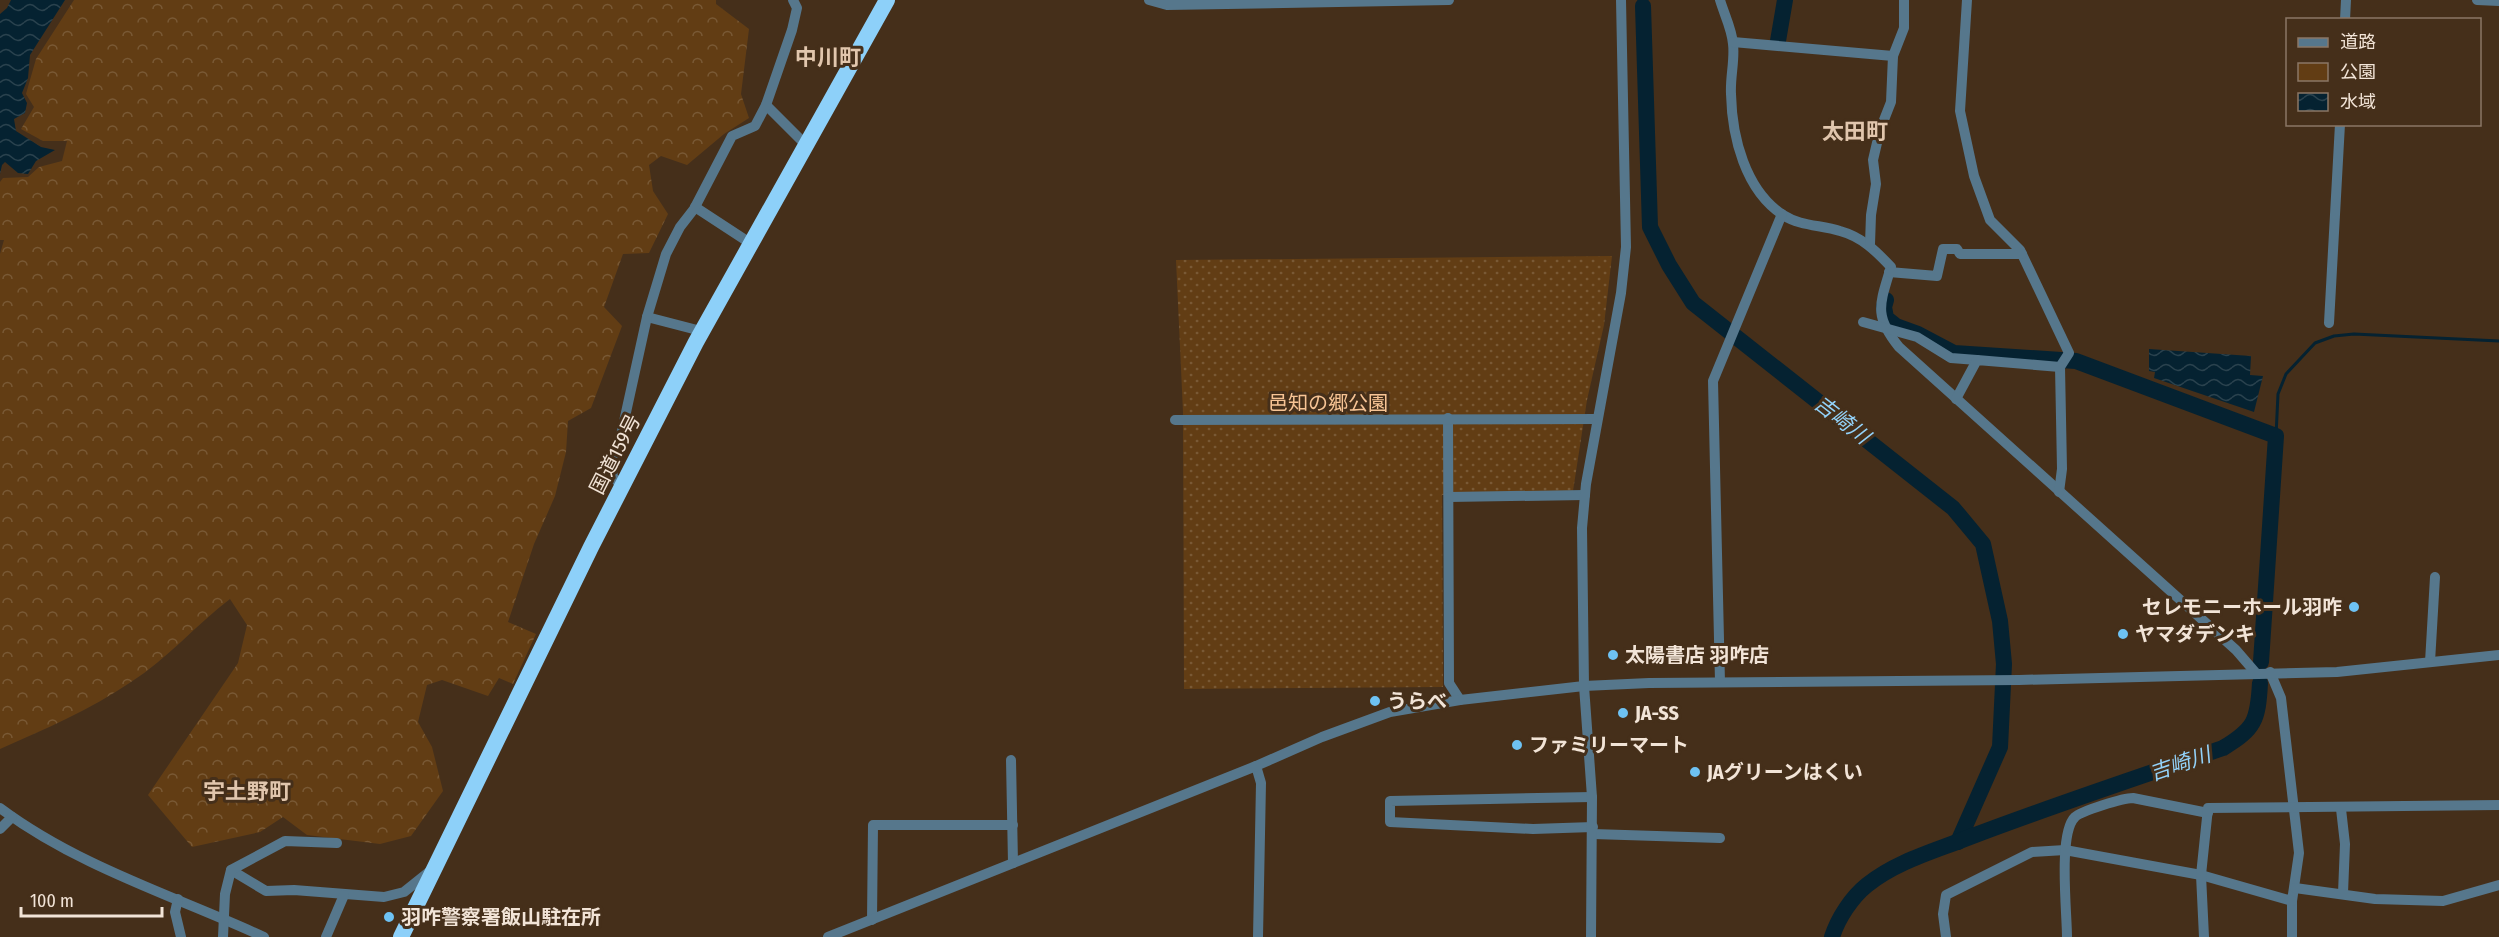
<svg xmlns="http://www.w3.org/2000/svg" width="2499" height="937" viewBox="0 0 2499 937" font-family="'Fira Sans Condensed','Noto Sans JP',sans-serif">
  <defs>
    <pattern id="green-dots" width="8" height="8" patternUnits="userSpaceOnUse" patternTransform="scale(1.5)"><rect width="8" height="8" fill="#623d14"/><path d="M2 2h.1M6 6h.1" fill="none" stroke="#795935" stroke-width="1.8" stroke-linecap="round"/></pattern>
    <pattern id="forest-crowns" width="20" height="18" patternUnits="userSpaceOnUse" patternTransform="scale(1.5)"><rect width="20" height="18" fill="#623d14"/><path d="M2 6a3 3 0 1 1 6 0M12 15a3 3 0 1 1 6 0" fill="none" stroke="#795935"/></pattern>
    <pattern id="water-waves" width="16" height="10" patternUnits="userSpaceOnUse" patternTransform="scale(1.5)"><rect width="16" height="10" fill="#052231"/><path d="M0 5q4-4 8 0t8 0" fill="none" stroke="#2a424e"/></pattern>
  </defs>
  <rect width="100%" height="100%" fill="#452f1a"/>
  <path fill="url(#green-dots)" d="M1612,256L1604,325L1587,400L1573,491L1442,495L1443,687L1184,689L1183,412L1176,260Z"/>
  <path fill="url(#forest-crowns)" d="M74,0H716V4L749,29L741,94L749,118L724,134L687,165L661,156L649,165L653,191L668,214L649,253L623,254L604,307L622,326L591,408L568,421L566,452L555,496L534,544L508,622L536,634L513,684L499,678L488,696L442,680L427,685L418,722L432,747L443,791L411,836L380,844L307,835L283,817L260,832L192,847L148,795L238,663L247,625L230,599C196,625 167,659 131,682C90,710 45,729 0,749V254L4,240H0V182L3,178L28,177L39,167L62,161L67,141H43L21,129L34,107L26,94L36,59Z"/>
  <g fill="url(#water-waves)">
    <path d="M11,0H65L30,55L28,78L22,93L27,103L25,113L14,119L16,131L41,147L55,150L36,161L28,174L18,173L5,162L2,165L0,174V14L7,8Z"/>
    <path d="M2149,349L2251,356L2250,375L2263,376L2254,412L2154,378L2155,372L2149,371Z"/>
  </g>
  <g fill="none" stroke-linecap="round" stroke-linejoin="round">
    <path stroke="#052231" stroke-width="3" d="M2276,436L2278,394L2286,374L2315,343L2334,336L2354,334L2499,341"/>
    <g stroke="#052231" stroke-width="16">
      <path d="M1643,6L1650,227L1669,265L1693,303L1953,508L1983,544L2000,621L2004,664L2000,747L1958,842"/>
      <path d="M1778,41L1785,0"/>
      <path d="M1886,300L1884,307L1886,318L1896,326L1918,334L1954,353L2076,361L2276,436L2261,662"/>
      <path d="M1832,937C1838,918 1852,897 1867,885C1897,861 1935,851 1970,837C2054,805 2139,777 2223,748C2255,729 2258,720 2260,683"/>
    </g>
    <g stroke="#56778c" stroke-width="10">
      <path d="M1149,0L1167,5L1449,0"/>
      <path d="M1720,0C1724,14 1732,29 1733,44C1735,60 1730,77 1731,94C1732,137 1745,190 1783,215C1800,226 1821,225 1840,231C1862,237 1876,251 1891,267C1880,304 1873,315 1899,347L2236,650L2255,672"/>
      <path d="M1967,0L1960,111L1974,176L1990,220L2020,250L2069,353L2060,367L2062,469L2059,492"/>
      <path d="M2477,0L2499,1"/>
      <path d="M2345,20L2346,0"/>
      <path d="M1733,42L1893,56"/>
      <path d="M766,105L806,145"/>
      <path d="M695,207L750,243"/>
      <path d="M1870,244L1871,215L1876,184L1873,160L1880,130L1891,102L1893,56L1904,28V0"/>
      <path d="M1889,272L1937,276L1943,249H1957L1960,254H2022"/>
      <path d="M647,317L701,331"/>
      <path d="M1863,322L1917,337L1951,358L1977,360"/>
      <path d="M2329,323L2340,124"/>
      <path d="M1956,399L1977,360L2060,367"/>
      <path d="M1448,418L1449,683L1460,700"/>
      <path d="M1175,420L1597,419"/>
      <path d="M622,486L612,476L647,317L666,254L680,227L694,209L732,136L755,126L766,105L792,30L797,8L793,0"/>
      <path d="M1449,497L1585,495"/>
      <path d="M2430,662L2435,577"/>
      <path d="M2270,672L2281,698L2299,853L2292,901V937"/>
      <path d="M1720,682L1713,381L1782,214"/>
      <path d="M1011,760L1013,863"/>
      <path d="M1256,766L1261,783L1258,937"/>
      <path d="M1592,797L1390,801V822L1533,829L1593,827"/>
      <path d="M0,808C79,867 175,896 264,937"/>
      <path d="M2341,809L2345,844L2343,893"/>
      <path d="M0,829L12,817"/>
      <path d="M1593,834L1720,838"/>
      <path d="M231,870L266,891L294,890L384,897L404,892L429,872"/>
      <path d="M2295,888L2375,899L2443,901L2499,885"/>
      <path d="M178,899L175,912L181,937"/>
      <path d="M872,920L873,825H1013"/>
      <path d="M223,937L225,894L231,870L285,841L337,843"/>
      <path d="M326,937L344,895"/>
      <path d="M828,937L1256,766L1322,737L1390,712L1460,700L1584,686L1649,683L2019,680L2337,672L2499,655"/>
      <path d="M1591,937L1592,797L1584,686L1582,528L1586,484L1621,293L1626,247L1621,0"/>
      <path d="M1946,937L1943,914L1946,895L2032,852L2065,850L2201,875L2292,901"/>
      <path d="M2067,937C2067,912 2058,833 2075,817C2081,811 2123,798 2133,798L2208,813"/>
      <path d="M2204,937L2201,875L2208,808L2499,805"/>
    </g>
    <path stroke="#8dd0f9" stroke-width="16" d="M401,937L591,547L696,342L887,0"/>
  </g>
  <g fill="#6ec2f3" stroke="#452f1a" stroke-width="2">
    <circle cx="2354" cy="607" r="6"/>
    <circle cx="2123" cy="634" r="6"/>
    <circle cx="1613" cy="655" r="6"/>
    <circle cx="1375" cy="701" r="6"/>
    <circle cx="1623" cy="713" r="6"/>
    <circle cx="1517" cy="745" r="6"/>
    <circle cx="1695" cy="772" r="6"/>
    <circle cx="389" cy="917" r="6"/>
  </g>
  <g text-anchor="middle" dominant-baseline="central" stroke-width="6" stroke-linejoin="round" paint-order="stroke">
    <g font-size="20" fill="#f7c495" stroke="#452f1a">
      <text x="1328" y="403">邑知の郷公園</text>
    </g>
    <g font-size="20" fill="#f2e4d7" stroke="#452f1a">
      <text transform="translate(615 454) rotate(-63)">国道159号</text>
    </g>
    <g font-size="20" font-weight="bold" fill="#f2e4d7" stroke="#452f1a" text-anchor="start">
      <text x="2342" y="607" text-anchor="end">セレモニーホール羽咋</text>
      <text x="2135" y="634">ヤマダデンキ</text>
      <text x="1625" y="655">太陽書店 羽咋店</text>
      <text x="1387" y="701">うらべ</text>
      <text x="1635" y="713">JA-SS</text>
      <text x="1529" y="745">ファミリーマート</text>
      <text x="1707" y="772">JAグリーンはくい</text>
      <text x="401" y="917">羽咋警察署飯山駐在所</text>
    </g>
    <g font-size="21" font-style="italic" fill="#93d2f9" stroke="#452f1a">
      <text transform="translate(1842 420) rotate(38)">吉崎川</text>
      <text transform="translate(2180 764) rotate(-19)">吉崎川</text>
    </g>
    <g font-size="22" font-weight="bold" fill="#e1c6ad" stroke="#452f1a">
      <text x="828" y="57">中川町</text>
      <text x="1855" y="131">太田町</text>
      <text x="247" y="791">宇土野町</text>
    </g>
  </g>
  <rect x="2286" y="18" width="195" height="108" fill="#452f1a" stroke="#8a7766" stroke-width="1.5"/>
  <rect x="2298" y="38" width="30" height="9" fill="#56778c" stroke="#8a7766" stroke-width="1.5"/>
  <text x="2340" y="48" font-size="18" fill="#f2e4d7">道路</text>
  <rect x="2298" y="63" width="30" height="18" fill="#623d14" stroke="#8a7766" stroke-width="1.5"/>
  <text x="2340" y="78" font-size="18" fill="#f2e4d7">公園</text>
  <rect x="2298" y="93" width="30" height="18" fill="url(#water-waves)" stroke="#8a7766" stroke-width="1.5"/>
  <text x="2340" y="108" font-size="18" fill="#f2e4d7">水域</text>
  <path d="M21 907v9h141v-9" fill="none" stroke="#f2e4d7" stroke-width="3"/>
  <text x="30" y="907" font-size="18" fill="#f2e4d7" stroke="#452f1a" stroke-width="4.5" paint-order="stroke">100 m</text>
</svg>
